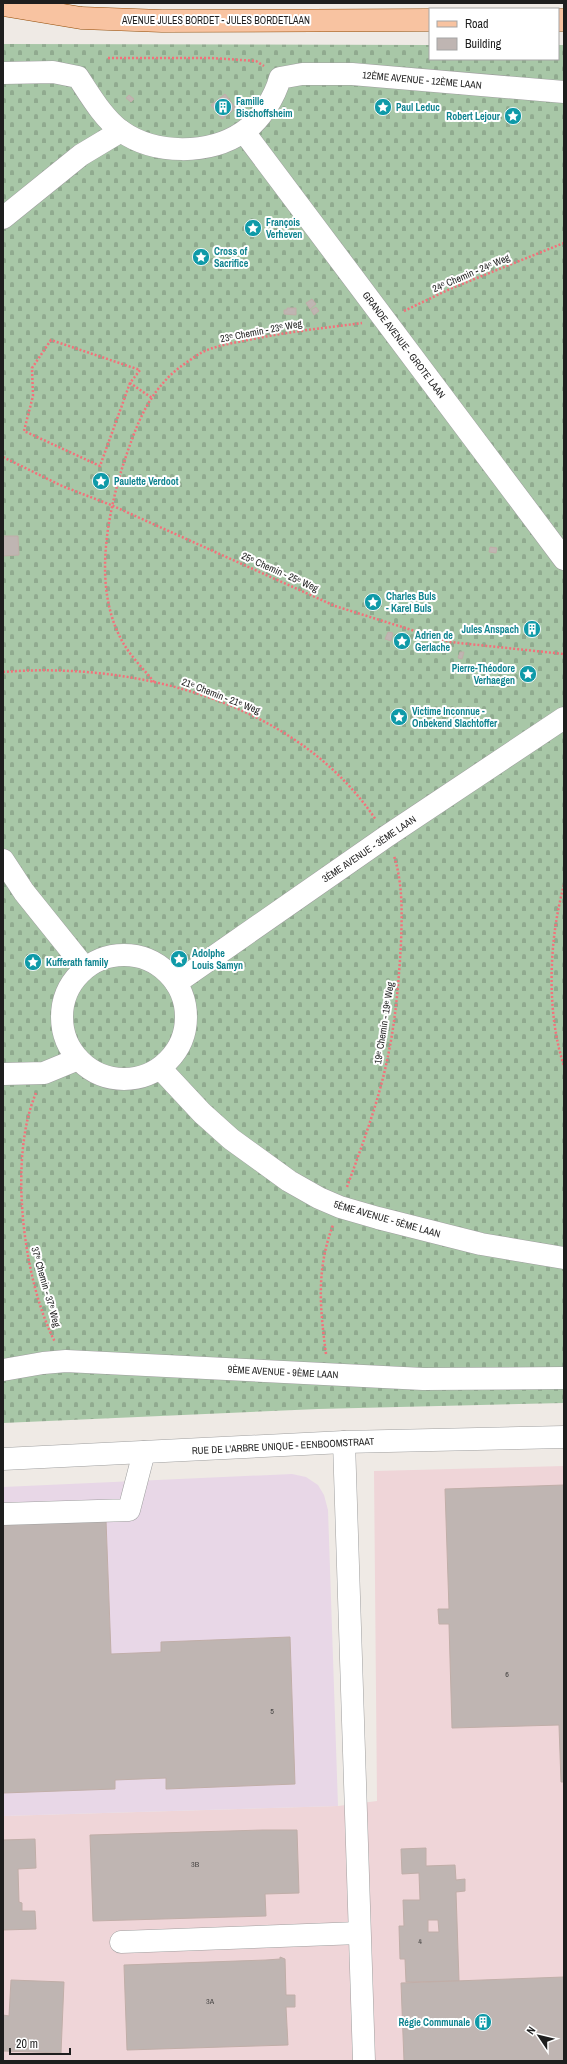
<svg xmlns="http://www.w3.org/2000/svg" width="567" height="2064" viewBox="0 0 567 2064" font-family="'Archivo Narrow',sans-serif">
  <defs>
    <pattern id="cemetery-stones" width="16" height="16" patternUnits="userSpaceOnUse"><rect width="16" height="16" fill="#a8c7a7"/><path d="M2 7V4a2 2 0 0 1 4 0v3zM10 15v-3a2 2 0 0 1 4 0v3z" fill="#90aa8f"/></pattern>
  </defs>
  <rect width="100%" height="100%" fill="#efeae5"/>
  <path fill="#efd5d8" d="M564,1466V2061H3V1816L338,1806L377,1801L374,1471Z"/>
  <path fill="#e8d7e7" d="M292,1474L306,1477L318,1485L324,1495L328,1510L338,1806L3,1816V1487Z"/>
  <path fill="url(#cemetery-stones)" d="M3,44L430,45V59H558V45H564V1403L318,1409L3,1423Z"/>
  <g fill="#bfb5b2" stroke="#c0aea8" fill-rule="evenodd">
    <path d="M225,94L236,108L222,119L211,105Z"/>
    <path d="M129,95L134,99L131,102L126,98Z"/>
    <path d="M312,299L316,304L310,309L306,303Z"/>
    <path d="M316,307L319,311L314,315L311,310Z"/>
    <path d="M287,308H296V315L284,314V310H287Z"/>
    <path d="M3,536H18L19,555L3,556Z"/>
    <path d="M490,547L497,548L496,553L489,552Z"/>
    <path d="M529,623L539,626L536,634L526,631Z"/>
    <path d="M388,632L393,633L391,641L385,639Z"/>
    <path d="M460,652H464L462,659L458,658Z"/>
    <path d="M564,1485V1782H561L559,1725L452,1728L449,1624H439L438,1609H449L445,1489Z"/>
    <path d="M106,1520L111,1654L161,1652V1642L290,1637L295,1784L166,1789V1778L115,1780V1789L3,1793V1523Z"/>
    <path d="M263,1830H297L299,1893L265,1894L266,1916L93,1921L90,1835Z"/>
    <path d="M35,1839L36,1868L18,1869L19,1902L22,1903V1911H35L36,1929L3,1930V1840Z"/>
    <path d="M426,1848V1866L455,1865L456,1880L465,1879V1891L456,1892L459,1981L406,1982L405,1959H400L399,1926H404L403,1900H420L419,1873L402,1874L401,1849ZM428,1920H438L439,1932H428Z"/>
    <path d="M280,1957L285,1959L286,1995H295V2007H286L288,2045L127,2050L124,1965L266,1960L280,1959Z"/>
    <path d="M564,1977V2061H404L401,1983Z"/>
    <path d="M11,1980L64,1982L61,2053L3,2051V2015L9,2016Z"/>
  </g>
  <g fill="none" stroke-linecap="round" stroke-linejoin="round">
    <defs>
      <g id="minor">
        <path d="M3,73L53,72L78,77C90,95 103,118 121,131C155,155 209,155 243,132C260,121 275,97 280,78L302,74H352L564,92"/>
        <path d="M244,132L564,559"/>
        <path d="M3,218L81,155L121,131"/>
        <path d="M3,860L24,892L85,968"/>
        <circle cx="124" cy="1017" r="62"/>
        <path d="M176,983L387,836L564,718"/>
        <path d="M160,1068L202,1113L231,1139L289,1181L319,1198L340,1207L378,1218L481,1244L564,1258"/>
        <path d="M3,1074L44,1073L78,1059"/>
        <path d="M3,1370L43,1363L66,1361L423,1379L564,1378"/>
        <path d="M344,1442L364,2061"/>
        <path d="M3,1459L344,1442L564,1437"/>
        <path d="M3,1514L129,1510L144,1452"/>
        <path d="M121,1942L359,1933"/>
      </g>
      <g id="major">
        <path d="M3,5L81,18L162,21L430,20"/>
        <path d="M558,20H564"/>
      </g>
    </defs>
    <use href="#minor" stroke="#9f9f9f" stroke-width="23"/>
    <use href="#major" stroke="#924c07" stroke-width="23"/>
    <g stroke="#f3717a" stroke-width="2.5" stroke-dasharray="2 2" stroke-linecap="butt">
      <path d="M108,58H212L256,61L264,66"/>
      <path d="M404,311L452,288L564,243"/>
      <path d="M130,383L100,466L24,431L33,396L32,368L51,340L140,370L130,383L152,398"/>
      <path d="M3,457L62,486L111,505L335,606L450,642L564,654"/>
      <path d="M3,672C137,661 298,703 376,820"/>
      <path d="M154,682C143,668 129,655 121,639C93,586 107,516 124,462C134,433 143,405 164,382C173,371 187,362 199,354C213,346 233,343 248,340C286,332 324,328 362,323"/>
      <path d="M564,885C549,939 546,1012 564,1066"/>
      <path d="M36,1093C8,1158 23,1280 55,1342"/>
      <path d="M347,1187C363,1143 380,1098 389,1051C396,1016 399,979 401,943C402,914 403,884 394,856"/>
      <path d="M326,1354C320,1308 316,1270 333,1225"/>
    </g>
    <use href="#minor" stroke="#fff" stroke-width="22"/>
    <use href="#major" stroke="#f8c3a1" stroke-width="22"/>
  </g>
  <defs>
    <symbol id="building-disc" viewBox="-11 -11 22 22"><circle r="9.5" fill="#0f9aa8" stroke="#fff"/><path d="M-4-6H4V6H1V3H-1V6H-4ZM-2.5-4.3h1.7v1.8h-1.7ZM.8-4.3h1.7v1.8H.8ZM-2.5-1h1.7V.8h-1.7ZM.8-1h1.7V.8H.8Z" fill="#fff"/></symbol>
    <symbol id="sight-disc" viewBox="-11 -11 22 22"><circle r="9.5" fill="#0f9aa8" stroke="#fff"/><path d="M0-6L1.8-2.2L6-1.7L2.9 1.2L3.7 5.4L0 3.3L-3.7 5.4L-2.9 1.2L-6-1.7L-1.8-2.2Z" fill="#fff"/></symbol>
  </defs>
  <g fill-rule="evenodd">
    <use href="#building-disc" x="213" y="97" width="20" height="20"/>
    <use href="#sight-disc" x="373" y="97" width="20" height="20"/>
    <use href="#sight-disc" x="503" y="106" width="20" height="20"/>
    <use href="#sight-disc" x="243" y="218" width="20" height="20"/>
    <use href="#sight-disc" x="191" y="247" width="20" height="20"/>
    <use href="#sight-disc" x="91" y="471" width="20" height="20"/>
    <use href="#sight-disc" x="363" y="592" width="20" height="20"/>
    <use href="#building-disc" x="522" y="619" width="20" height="20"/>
    <use href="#sight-disc" x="392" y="631" width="20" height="20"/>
    <use href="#sight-disc" x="518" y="664" width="20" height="20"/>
    <use href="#sight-disc" x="389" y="707" width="20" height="20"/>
    <use href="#sight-disc" x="169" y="949" width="20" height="20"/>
    <use href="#sight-disc" x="23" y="952" width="20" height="20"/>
    <use href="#building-disc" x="473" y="2012" width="20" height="20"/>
  </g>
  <g text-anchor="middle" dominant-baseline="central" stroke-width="4" stroke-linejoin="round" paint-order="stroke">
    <g font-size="8" fill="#464443">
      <text x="507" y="1674">6</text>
      <text x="272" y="1711">5</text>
      <text x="195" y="1864">3B</text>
      <text x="420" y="1941">4</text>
      <text x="210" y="2001">3A</text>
    </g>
    <g font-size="10" fill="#1e1e1e" stroke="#fff">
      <text x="216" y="20">AVENUE JULES BORDET - JULES BORDETLAAN</text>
      <text transform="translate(422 80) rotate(5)">12ÈME AVENUE - 12ÈME LAAN</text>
      <text transform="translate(471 273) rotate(-23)">24ᵉ Chemin - 24ᵉ Weg</text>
      <text transform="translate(261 331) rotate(-11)">23ᵉ Chemin - 23ᵉ Weg</text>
      <text transform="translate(404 345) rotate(53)">GRANDE AVENUE - GROTE LAAN</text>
      <text transform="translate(280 572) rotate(24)">25ᵉ Chemin - 25ᵉ Weg</text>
      <text transform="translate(221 696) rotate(21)">21ᵉ Chemin - 21ᵉ Weg</text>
      <text transform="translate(369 849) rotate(-34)">3ÈME AVENUE - 3ÈME LAAN</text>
      <text transform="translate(384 1023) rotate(-81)">19ᵉ Chemin - 19ᵉ Weg</text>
      <text transform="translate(387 1219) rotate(16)">5ÈME AVENUE - 5ÈME LAAN</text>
      <text transform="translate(46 1287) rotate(74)">37ᵉ Chemin - 37ᵉ Weg</text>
      <text transform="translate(283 1372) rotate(3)">9ÈME AVENUE - 9ÈME LAAN</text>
      <text transform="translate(283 1446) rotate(-3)">RUE DE L'ARBRE UNIQUE - EENBOOMSTRAAT</text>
    </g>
    <g font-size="10" font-weight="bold" fill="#0d838f" stroke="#fff" text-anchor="start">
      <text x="236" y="101">Famille<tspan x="236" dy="12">Bischoffsheim</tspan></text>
      <text x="396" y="107">Paul Leduc</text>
      <text x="500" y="116" text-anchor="end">Robert Lejour</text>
      <text x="266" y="222">François<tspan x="266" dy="12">Verheven</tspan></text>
      <text x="214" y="251">Cross of<tspan x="214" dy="12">Sacrifice</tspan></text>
      <text x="114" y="481">Paulette Verdoot</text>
      <text x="386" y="596">Charles Buls<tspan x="386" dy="12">- Karel Buls</tspan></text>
      <text x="519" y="629" text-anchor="end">Jules Anspach</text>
      <text x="415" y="635">Adrien de<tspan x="415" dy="12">Gerlache</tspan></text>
      <text x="515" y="668" text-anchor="end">Pierre-Théodore<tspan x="515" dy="12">Verhaegen</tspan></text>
      <text x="412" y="711">Victime Inconnue -<tspan x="412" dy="12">Onbekend Slachtoffer</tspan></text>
      <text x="192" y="953">Adolphe<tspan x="192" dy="12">Louis Samyn</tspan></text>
      <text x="46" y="962">Kufferath family</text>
      <text x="470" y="2022" text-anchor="end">Régie Communale</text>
    </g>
  </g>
  <rect width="567" height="2064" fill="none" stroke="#1e1e1e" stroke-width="8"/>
  <rect x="429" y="8" width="130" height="52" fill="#ffffff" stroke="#a5a5a5"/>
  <rect x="437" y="21" width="20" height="6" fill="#f8c3a1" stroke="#a5a5a5"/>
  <text x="465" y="28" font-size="12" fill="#1e1e1e">Road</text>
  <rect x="437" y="38" width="20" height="12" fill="#bfb5b2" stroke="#a5a5a5"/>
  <text x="465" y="48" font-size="12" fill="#1e1e1e">Building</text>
  <g transform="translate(539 2036) rotate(305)" stroke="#ffffff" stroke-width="3" paint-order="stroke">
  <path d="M0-3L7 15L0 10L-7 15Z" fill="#1e1e1e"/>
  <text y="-6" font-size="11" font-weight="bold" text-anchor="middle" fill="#1e1e1e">N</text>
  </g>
  <path d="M10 2048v6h60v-6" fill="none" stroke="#1e1e1e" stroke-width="2"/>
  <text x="16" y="2048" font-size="12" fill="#1e1e1e" stroke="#ffffff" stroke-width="3" paint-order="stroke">20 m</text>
</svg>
